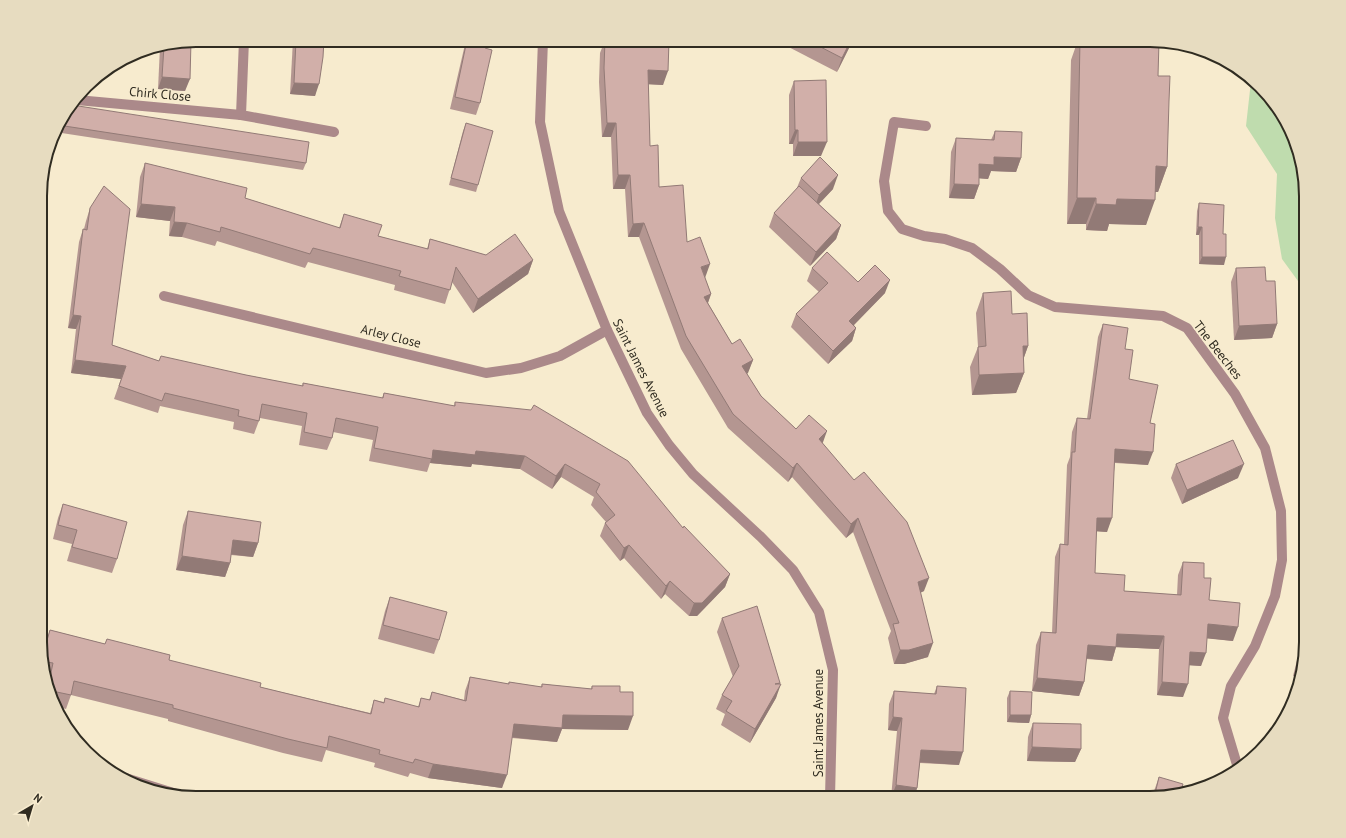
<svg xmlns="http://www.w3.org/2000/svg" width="1346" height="838" viewBox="0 0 1346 838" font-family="'PT Sans',sans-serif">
  <rect width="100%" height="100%" fill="#f7ebce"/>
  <path fill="#bfdcae" d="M1251,81L1285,118L1306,186V292L1282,259L1275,218L1277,174L1246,126Z"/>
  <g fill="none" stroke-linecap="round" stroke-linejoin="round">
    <g stroke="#ab898a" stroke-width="10">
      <path d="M244,40L241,115L334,132"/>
      <path d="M543,40L540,122L559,211L607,330L647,413L669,445L693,474L761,537L793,570L819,612L833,670L830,798"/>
      <path d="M77,100L241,115"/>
      <path d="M926,126L894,122L884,181L888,211L902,229L924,236L945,239L972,248L1000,269L1028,295L1055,307L1163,316L1187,328L1235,394L1265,448L1281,511L1282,560L1275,596L1255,646L1231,686L1223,718L1238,768"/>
      <path d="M164,296L486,373L521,368L560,356L607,330"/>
      <path d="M116,775L183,796"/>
    </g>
  </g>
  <g fill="#b49691">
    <path d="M293,40H324L315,96L290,94Z"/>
    <path d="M466,40H487L485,48L480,103L476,115L450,109Z"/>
    <path d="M605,40L669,48L663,85L648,84L650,146L659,187L705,278L711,294L708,303L732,344L753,360L747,374L761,396L796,429L822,443L924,591L920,593L928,657L904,664H894L888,638L891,631L853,532L846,538L792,477L788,482L728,428L681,349L639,237H628L625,189H613L611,137H602L599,82L600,53Z"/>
    <path d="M778,40H852L849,48L837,72L777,41Z"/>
    <path d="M1078,40H1150L1158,76L1167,167L1158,192H1155L1146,225L1109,224L1107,231L1086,230V224H1067L1071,60Z"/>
    <path d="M191,41L185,91L158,89L160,47Z"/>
    <path d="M794,81L821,156H793V144H789V95Z"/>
    <path d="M72,105L306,163L303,170L55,132L56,127Z"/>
    <path d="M466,123L478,185L476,192L449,185L463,131Z"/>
    <path d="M995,131L1021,158L1016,172L991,171L988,179L979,178V185L974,199L949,198L951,152L956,138L991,140Z"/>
    <path d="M145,163L245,198L339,228L344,214L378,236L427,249L430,239L486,255L533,260L528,274L473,313L452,282L445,304L394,290L395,285L308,262L305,268L217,241L215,246L182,237L169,236L170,221L136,217L140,177Z"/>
    <path d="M801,178L833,189L819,204L841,225L836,239L810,266L769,227L774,213L796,190Z"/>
    <path d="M1199,203L1223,234L1224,265L1199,264V235H1196L1197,211Z"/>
    <path d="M90,208L112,345L159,361L246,375L302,386L303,383L382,398L384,393L454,406L455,402L683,528L730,574L725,587L697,616H689L665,594L661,599L624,558L620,561L600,536L605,523L606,522L591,505L594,497L561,477L552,489L520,469L472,464L471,467L430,463L427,472L369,461L373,440L333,432L332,438L327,450L299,445L302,426L260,418L254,434L233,429L234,422L160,406L158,413L114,399L121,379L71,373L76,329L68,328L79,242L83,229H84L86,221Z"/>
    <path d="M812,268L858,282L885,293L854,325L856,328L852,341L828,364L791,327L796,314L819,292L807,281Z"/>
    <path d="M1236,268L1266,281L1277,324L1272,338L1234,340L1231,282Z"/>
    <path d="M983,293L1012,314L1028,346L1023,360L1024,373L1016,393L972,395L970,367L978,347L976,313Z"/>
    <path d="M1103,324L1125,349L1129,379L1150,423L1148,465L1115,463L1107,532L1096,531L1095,573L1124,591L1177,595L1178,575L1183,562L1204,578L1209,600L1233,641L1207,638L1201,666L1189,665L1183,697L1157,695L1159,649L1116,647L1112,661L1086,659L1084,682L1079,696L1032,691L1036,645L1041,632L1052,633L1055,557L1060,544H1064L1067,465L1070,457L1072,432L1077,418L1087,419L1098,337Z"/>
    <path d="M1176,464L1238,478L1182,504L1171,478Z"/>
    <path d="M63,504L117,559L112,573L67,561L72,544L53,539L58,518Z"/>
    <path d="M188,511L258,543L253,557L231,555L230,563L225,577L176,570L183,525Z"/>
    <path d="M390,597L439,640L434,654L378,639L385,611Z"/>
    <path d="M722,618L779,684L776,698L750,743L721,725L725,714L716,709L722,695L733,677L717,632Z"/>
    <path d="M1306,625V652L1301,678L1293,676Z"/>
    <path d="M50,630L105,644L107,639L169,660L260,687L370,713L374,700L384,702L385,698L418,707L421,698L429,700L432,692L464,700L465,691L470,677L508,684L509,682L541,687L542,684L591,689L592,686L620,692L628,730L562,729L557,742L512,738L502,788L428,778L410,773L408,777L374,767L375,763L326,750L322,762L283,753L168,721V719L71,695L66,709L58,707L47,678L48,677H47L41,662V656L45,644Z"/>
    <path d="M937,686L959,765L920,763L917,788L914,798H891L897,731L888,730L889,704L894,691L934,694Z"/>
    <path d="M1010,691L1031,715L1029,723L1007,722V698Z"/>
    <path d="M1033,723L1081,749L1075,762L1027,761L1028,737Z"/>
    <path d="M1159,777L1160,798H1152L1154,791Z"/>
  </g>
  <g fill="#927a76">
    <path d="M851,40H852L849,48L837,72L842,58Z"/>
    <path d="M648,70L668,71L663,85L643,84Z"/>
    <path d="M162,77L190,79L185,91L158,89Z"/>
    <path d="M294,83L319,84L315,96L290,94Z"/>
    <path d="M607,123H616L611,137H602Z"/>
    <path d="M795,130H798L793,144H789Z"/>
    <path d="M798,142H827L821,156H793Z"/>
    <path d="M994,157L1021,158L1016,172L991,171L988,179L974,178L979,164Z"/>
    <path d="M1156,166L1167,167L1158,192H1147Z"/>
    <path d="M618,175H630L625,189H613Z"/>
    <path d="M838,175L833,189L814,209L819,195Z"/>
    <path d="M954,184L979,185L974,199L949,198Z"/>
    <path d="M1077,198H1096L1086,224H1067Z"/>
    <path d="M1117,199L1155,200L1146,225L1109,224L1107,231L1086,230L1096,204Z"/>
    <path d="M141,204L175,207L170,221L136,217Z"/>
    <path d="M174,222L187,223L182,237L169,236Z"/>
    <path d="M644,223L639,237H628L633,224Z"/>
    <path d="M841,225L836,239L810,266L816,252Z"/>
    <path d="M1198,227H1202L1199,235H1196Z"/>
    <path d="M1202,257H1226L1224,265L1199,264Z"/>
    <path d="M533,260L528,274L473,313L478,299Z"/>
    <path d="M710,264L705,278L701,267Z"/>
    <path d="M890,280L885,293L845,334L849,321Z"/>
    <path d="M711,294L706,308L704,297Z"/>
    <path d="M73,315L81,316L76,329L68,328Z"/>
    <path d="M1277,324L1272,338L1234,340L1239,326Z"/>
    <path d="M856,328L852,341L828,364L833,351Z"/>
    <path d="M1023,346H1028L1021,366Z"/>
    <path d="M75,360L126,366L121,379L71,373Z"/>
    <path d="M753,360L748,373L737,380L742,366Z"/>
    <path d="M1024,373L1016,393L972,395L979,375Z"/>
    <path d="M827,431L822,445L819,439Z"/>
    <path d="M1115,449L1153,452L1148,465L1111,462Z"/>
    <path d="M433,450L476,451L525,456L520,469L472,464L471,467L430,463Z"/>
    <path d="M797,463L792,477L788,482L793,468Z"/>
    <path d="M565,464L561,477L552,489L556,476Z"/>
    <path d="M1244,464L1238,478L1182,504L1187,490Z"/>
    <path d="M858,518L853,532L846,538L851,524Z"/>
    <path d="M1097,518H1112L1107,532L1092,531Z"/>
    <path d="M233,540L258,543L253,557L228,554Z"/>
    <path d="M629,545L624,558L620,561L624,548Z"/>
    <path d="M182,556L230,563L225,577L176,570Z"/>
    <path d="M730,574L725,587L697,616H689L694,603Z"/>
    <path d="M929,578L924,591L912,596L918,582Z"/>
    <path d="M670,581L665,594L661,599L666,586Z"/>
    <path d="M1208,624L1238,627L1233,641L1203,638Z"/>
    <path d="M1117,634L1164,636L1159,649L1113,647H1116L1112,661L1083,658L1088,645Z"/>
    <path d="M933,643L928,657L904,664H894L900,650Z"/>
    <path d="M1190,652L1206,653L1201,666L1185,665Z"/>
    <path d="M1037,678L1084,682L1079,696L1032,691Z"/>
    <path d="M1162,682L1188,684L1183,697L1157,695Z"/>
    <path d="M780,683L775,694L781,684L776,698L750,743L755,729L775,684Z"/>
    <path d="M563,715L633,716L628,730L562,729L557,742L509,737L514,724Z"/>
    <path d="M1010,715H1031L1029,723L1007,722Z"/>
    <path d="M893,717L902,718L897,731L888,730Z"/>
    <path d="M1032,747L1081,749L1075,762L1027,761Z"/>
    <path d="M921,750L963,752L959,765L916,762Z"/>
    <path d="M433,764L507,775L502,788L428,778Z"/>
    <path d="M896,785L917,788L914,798H891Z"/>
  </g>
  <g fill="#d1afa9" stroke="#927a76">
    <path d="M296,40H324L323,57L319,84L294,83Z"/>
    <path d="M467,40H487L485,48L492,50L480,103L455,97Z"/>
    <path d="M605,40H672L671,41H669L668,71L648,70L650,146L658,145L659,187L683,185L687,242L700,237L710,264L701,267L711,294L704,297L732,344L740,339L753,360L742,366L761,396L796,429L809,415L827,431L819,439L854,480L864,472L907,522L929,578L918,582L933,643L909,650H900L893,624L899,623L858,518L851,524L797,463L793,468L733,414L686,336L644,223L633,224L630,175H618L616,123H607L604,68Z"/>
    <path d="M807,40H851L842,58Z"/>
    <path d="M1080,40H1150L1159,41L1158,76H1170L1169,101L1167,167L1156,166L1155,200L1117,199L1116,205L1096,204V198H1077Z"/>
    <path d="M191,41L190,79L162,77L164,46Z"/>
    <path d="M826,80L827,142H798V130H795L794,81Z"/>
    <path d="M72,105L309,142L306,163L58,125Z"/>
    <path d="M466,123L493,131L478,185L451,178Z"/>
    <path d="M995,131L1022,132L1021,158L994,157V165L979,164V185L954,184L956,138L994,140Z"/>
    <path d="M820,157L838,175L819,195L801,178Z"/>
    <path d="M145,163L247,188L245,198L340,228L344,214L382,225L378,236L428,249L430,239L486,255L515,234L533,260L478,299L456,267L450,290L399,276L401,271L313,248L310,254L221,227L220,232L187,223L174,222L175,207L141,204Z"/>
    <path d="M104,186L130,209L112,345L159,361L161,356L246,375L303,386V383L383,398L384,393L455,406V402L531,410L534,405L628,461L683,528L684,526L730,574L702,603H694L670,581L666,586L629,545L624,548L605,523L615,515L596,492L600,484L565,464L556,476L525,456L476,451L475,455L433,450L432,459L374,448L378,427L336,418L332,438L304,432L307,413L262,404L259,421L238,416L239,410L165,393L162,401L119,386L126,366L75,360L81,316L73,315L83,229L87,230L90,208Z"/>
    <path d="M799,186L841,225L816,252L774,213Z"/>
    <path d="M1199,203L1224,205L1223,234H1226V257H1202V227H1198Z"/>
    <path d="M827,252L858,282L875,265L890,280L849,321L856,328L833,351L796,314L828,283L812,268Z"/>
    <path d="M1265,267L1266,281H1275L1277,324L1239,326L1236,268Z"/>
    <path d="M1011,291L1012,314L1027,313L1028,346H1023L1024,373L979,375L978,347L986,346L983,293Z"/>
    <path d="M1103,324L1128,328L1125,349L1133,350L1129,379L1158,385L1150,423L1155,424L1153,452L1115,449L1112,518H1097L1095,573L1125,575L1124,591L1181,595L1183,562L1204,563V578H1211L1209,600L1240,603L1238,627L1208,624L1206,653L1190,652L1188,684L1162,682L1164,636L1117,634L1116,647L1088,645L1084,682L1037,678L1041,632L1056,633L1060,544L1068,545L1072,452H1075L1077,418L1090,419Z"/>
    <path d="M1233,440L1244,464L1187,490L1176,464Z"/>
    <path d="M63,504L127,522L117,559L72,547L77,530L58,525Z"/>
    <path d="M188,511L261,522L258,543L233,540L230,563L182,556Z"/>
    <path d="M390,597L447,612L439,640L383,625Z"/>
    <path d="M757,606L780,683L775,684H781L755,729L726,711L732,701L722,695L739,666L722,618Z"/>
    <path d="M50,630L105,644L107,639L170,655L169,660L261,683L260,687L371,714L374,700L384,703L385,698L419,707L421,698L430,700L432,692L466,701L470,677L509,684V682L542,687V684L592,689V686H620V692H633V716L563,715L562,728L514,724L507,775L433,764L415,759L413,763L379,754L380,750L329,736L327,748L288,739L173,708V705L74,681L71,695L52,691L49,682L53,663L41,661Z"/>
    <path d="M1306,632V652L1304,663L1299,662Z"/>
    <path d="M937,686L966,688L963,752L921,750L917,788L896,785L902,718L893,717L894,691L936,694Z"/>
    <path d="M1010,691L1032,692L1031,715H1010Z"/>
    <path d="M1033,723L1081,724V749L1032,747Z"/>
    <path d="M1159,777L1183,784L1181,791L1160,798H1154Z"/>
  </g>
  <g text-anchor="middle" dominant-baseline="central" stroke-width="3" stroke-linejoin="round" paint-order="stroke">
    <g font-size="13" fill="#302c21" stroke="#f7ebce">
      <text transform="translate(160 94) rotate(5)">Chirk Close</text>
      <text transform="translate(391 336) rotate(14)">Arley Close</text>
      <text transform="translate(1218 350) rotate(52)">The Beeches</text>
      <text transform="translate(641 368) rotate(63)">Saint James Avenue</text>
      <text transform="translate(818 723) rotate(-90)">Saint James Avenue</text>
    </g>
  </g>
  <path d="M0 0H1346V838H0ZM196 47H1150A149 149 0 0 1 1299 196V642A149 149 0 0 1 1150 791H196A149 149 0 0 1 47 642V196A149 149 0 0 1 196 47Z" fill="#e7dcc0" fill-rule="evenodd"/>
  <path fill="none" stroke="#302c21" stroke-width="2" d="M196 47H1150A149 149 0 0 1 1299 196V642A149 149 0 0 1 1150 791H196A149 149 0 0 1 47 642V196A149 149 0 0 1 196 47Z"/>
  <g transform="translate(32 806) rotate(38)" stroke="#f7ebce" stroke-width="3" paint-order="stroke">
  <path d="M0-3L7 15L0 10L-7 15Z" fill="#302c21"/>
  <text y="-6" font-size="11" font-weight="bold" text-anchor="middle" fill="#302c21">N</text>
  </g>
</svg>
